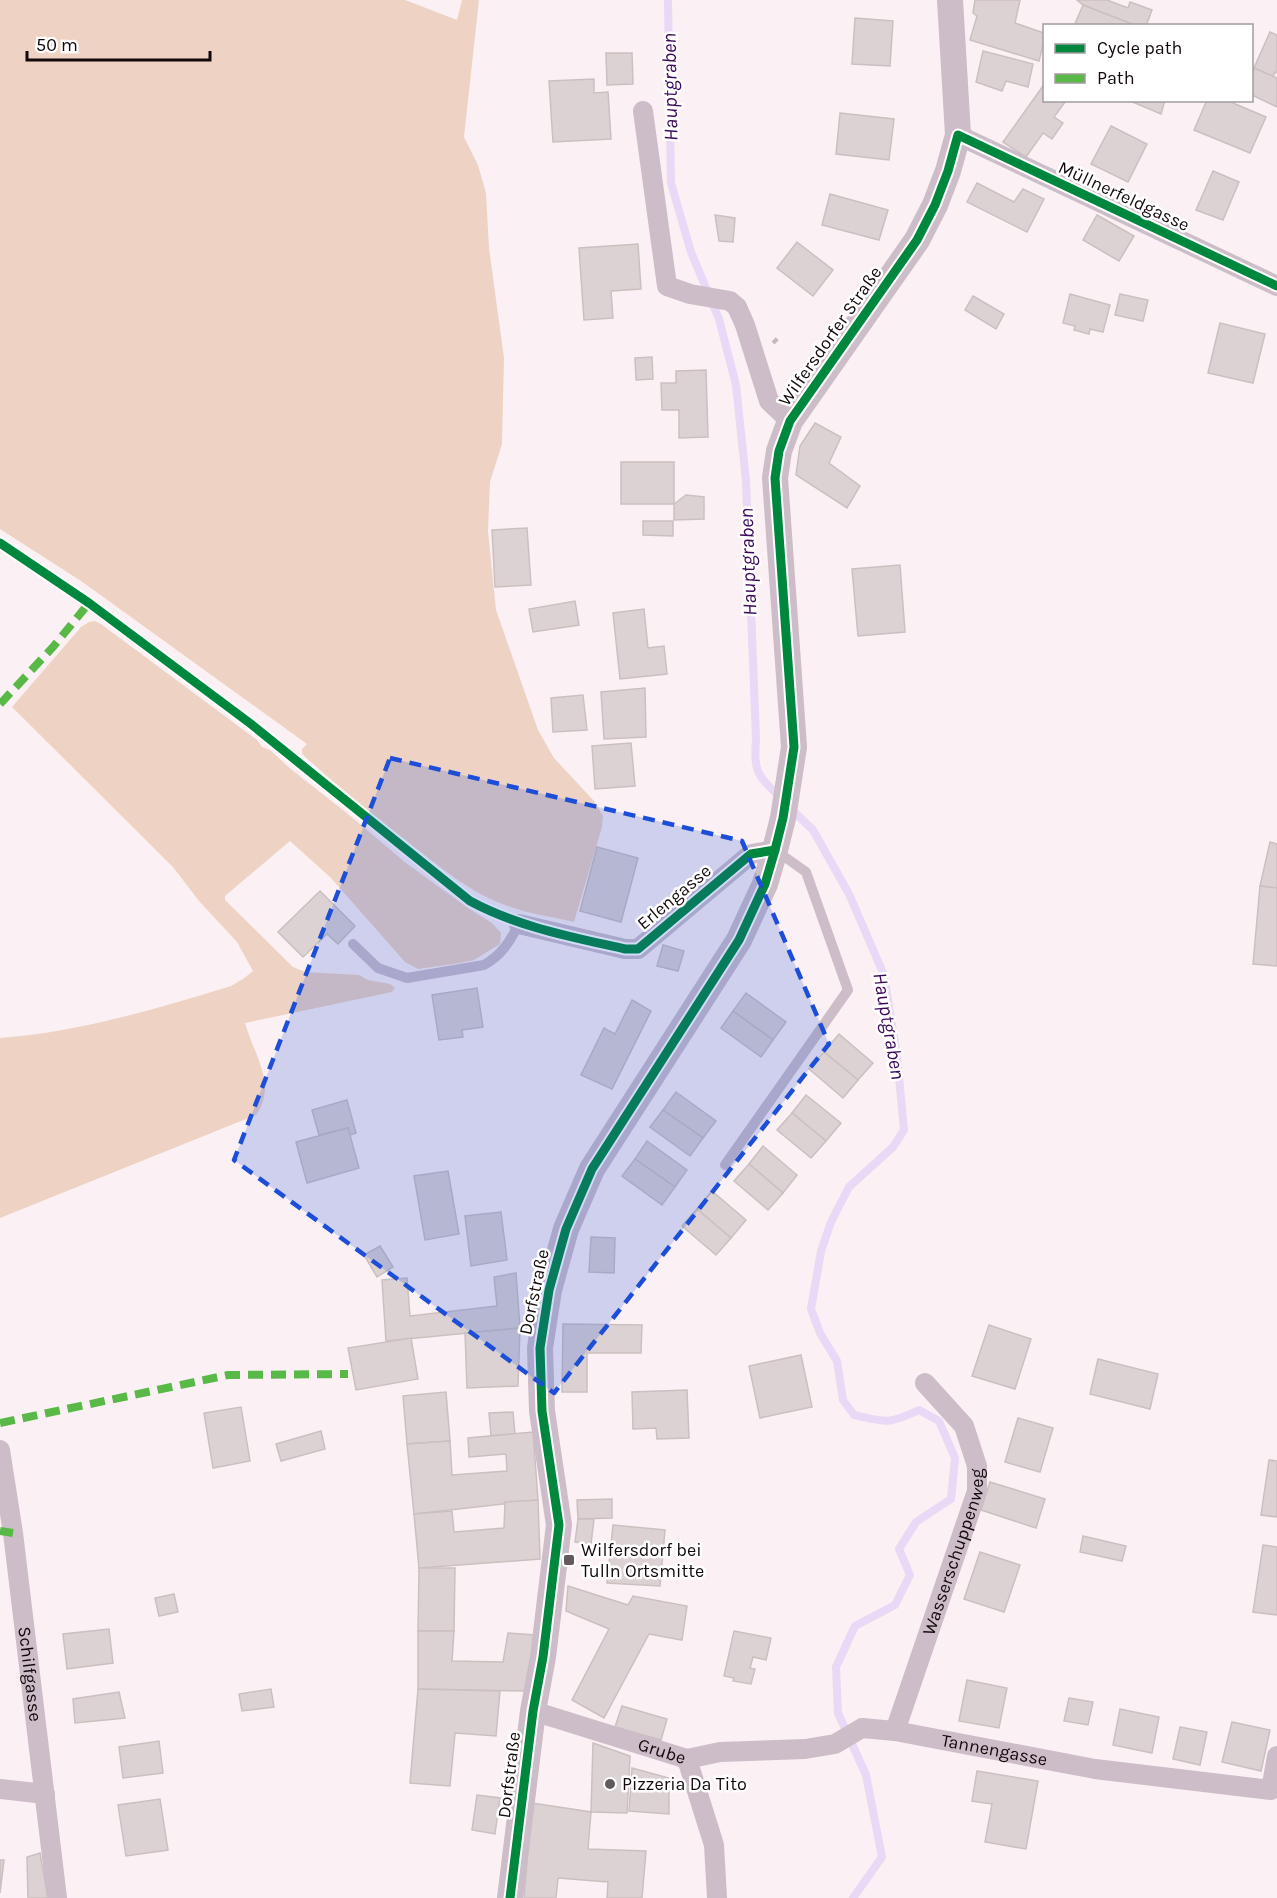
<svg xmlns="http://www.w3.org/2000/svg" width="1277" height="1898" viewBox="0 0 1277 1898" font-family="Karla,sans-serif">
  <rect width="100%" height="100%" fill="#fbf0f3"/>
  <g fill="#eed3c4">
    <path d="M0,0H405L457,20L462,0H479L464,137L478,165L486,193L489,248L504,358L502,444L490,482L488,531L496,610L538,730L554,758L594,801L603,816L602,827L574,922C553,917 529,914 508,906C471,894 438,865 408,842C372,814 336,785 302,754V749L307,744L81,581L0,529Z"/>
    <path d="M95,621L101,624L257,740L262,747L270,750L292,770L348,814L406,863L468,908L492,923L501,933L500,944L474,960L454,964L418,969L405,962L330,877L290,841L225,896V900L293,967L305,972L359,975L368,980L390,984L395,988L392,992L245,1023C253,1053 278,1085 256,1115L0,1218V1038C79,1032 156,1009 231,986L243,979L253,971L237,942L199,901L173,867L12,707L81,627L89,622Z"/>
  </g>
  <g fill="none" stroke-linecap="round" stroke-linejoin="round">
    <g stroke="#e9d8f6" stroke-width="8">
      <path d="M668,0L671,183L691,252L719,319L736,385L746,481L756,739C753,771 757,775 780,797"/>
      <path d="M790,808L813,830L849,894L884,975L897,1056L904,1130L893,1147L849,1187L831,1222L821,1251L811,1309L820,1333L837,1361L843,1400L854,1415C887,1422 887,1425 919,1410L939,1421L955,1458L951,1499L916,1522L899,1549L910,1575L895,1605L855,1626L836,1667L838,1713L866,1775L882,1857L853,1898"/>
    </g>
  </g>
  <g fill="#ddd2d3" stroke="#cbc0c0" stroke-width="1.5">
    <path d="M975,0H1020L1015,23L1044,33V41L1039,61L970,40L977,16L973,13Z"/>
    <path d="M1077,0H1107L1128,8L1130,2L1152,10L1146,26H1137L1083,5Z"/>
    <path d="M1083,5L1137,26H1074Z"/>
    <path d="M855,18L893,21L890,66L852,64Z"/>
    <path d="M1270,32L1277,35V73L1275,72L1273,77L1254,68Z"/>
    <path d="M983,51L1033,64L1028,87L1006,81L1002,91L976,82Z"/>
    <path d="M606,53H632L633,84L607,85Z"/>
    <path d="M1254,68L1277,78V107L1252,95V74Z"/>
    <path d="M594,79V93L608,92L611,139L553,142L549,81Z"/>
    <path d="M1043,86L1044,87V100L1065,102L1054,117L1063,123L1052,139L1043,133L1026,157L1003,142Z"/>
    <path d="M1128,100H1165L1161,114Z"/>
    <path d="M1207,100H1226L1266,117L1250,153L1194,130Z"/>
    <path d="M840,113L894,119L889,160L836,154Z"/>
    <path d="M1111,126L1147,144L1128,182L1091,164Z"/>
    <path d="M1213,171L1239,182L1223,220L1196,210Z"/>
    <path d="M977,183L1014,202L1023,189L1044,199L1027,232L967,202Z"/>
    <path d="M830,194L888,210L879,240L822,225Z"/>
    <path d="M715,215L735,218L733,242L719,241Z"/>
    <path d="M1097,215L1134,236L1119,261L1083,240Z"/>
    <path d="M797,242L833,270L813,296L777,268Z"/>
    <path d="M638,244L641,289L611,291L613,318L584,320L579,248Z"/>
    <path d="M1070,294L1110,305L1103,332L1090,329L1089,334L1074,330L1075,326L1063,323Z"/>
    <path d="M1120,294L1148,300L1143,321L1115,315Z"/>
    <path d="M973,296L1004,314L996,329L965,310Z"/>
    <path d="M1220,323L1265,334L1253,383L1208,373Z"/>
    <path d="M652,357L653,379L636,380L635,358Z"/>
    <path d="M706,370L708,437L679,438V410H662L661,383H676V371Z"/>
    <path d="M815,423L841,437L829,463L860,486L847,508L796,475L800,446Z"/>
    <rect x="621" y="462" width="53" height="42"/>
    <path d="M686,495L704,497V519L674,520V504Z"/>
    <path d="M643,521H673V536L643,535Z"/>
    <path d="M527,528L531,585L495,587L492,530Z"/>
    <path d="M900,565L905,632L858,636L852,569Z"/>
    <path d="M575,601L579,625L533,632L529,609Z"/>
    <path d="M644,609L648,648L664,646L667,674L620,679L613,613Z"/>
    <path d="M645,688L646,737L604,739L601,692Z"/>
    <path d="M583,695L587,730L553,732L551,698Z"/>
    <path d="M631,743L635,786L595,789L592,746Z"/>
    <path d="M1270,842L1277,844V888L1260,886Z"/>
    <path d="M597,847L638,858L621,922L580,911Z"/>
    <path d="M1260,886L1277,888V966L1253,964Z"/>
    <path d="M320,891L355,926L338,944L327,934L303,957L278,932Z"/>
    <path d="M663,945L684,951L678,971L657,966Z"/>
    <path d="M477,988L483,1027L462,1030L463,1037L439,1040L432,995Z"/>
    <path d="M746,993L786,1022L773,1040L733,1011Z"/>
    <path d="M632,1000L651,1011L612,1089L581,1075L604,1028L615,1034Z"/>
    <path d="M733,1011L773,1040L761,1057L721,1028Z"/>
    <path d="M839,1034L873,1063L858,1080L824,1052Z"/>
    <path d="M824,1052L858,1080L843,1098L809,1069Z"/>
    <path d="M676,1092L716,1121L703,1138L663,1110Z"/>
    <path d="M806,1095L841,1123L826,1141L792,1113Z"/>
    <path d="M347,1100L356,1133L350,1135L348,1128L319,1135L312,1110Z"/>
    <path d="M663,1110L703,1138L690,1156L650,1127Z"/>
    <path d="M792,1113L826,1141L811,1158L777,1130Z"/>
    <path d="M348,1128L359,1168L307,1183L296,1142Z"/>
    <path d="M647,1141L687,1170L675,1187L635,1159Z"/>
    <path d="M763,1146L797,1175L783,1193L749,1164Z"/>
    <path d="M635,1159L675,1187L662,1205L622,1176Z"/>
    <path d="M749,1164L783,1193L768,1210L734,1181Z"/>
    <path d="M448,1171L459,1234L425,1240L414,1176Z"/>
    <path d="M712,1191L746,1220L731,1238L697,1209Z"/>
    <path d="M697,1209L731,1238L716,1255L682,1226Z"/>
    <path d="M501,1212L507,1260L471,1266L465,1216Z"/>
    <path d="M591,1237L615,1238L614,1273L589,1272Z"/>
    <path d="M380,1246L393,1267L377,1277L364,1255Z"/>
    <path d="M516,1273L520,1328L386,1341L382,1280L407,1278L410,1316L497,1306L494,1277Z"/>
    <path d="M563,1324L642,1325L641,1353H587V1392H562Z"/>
    <path d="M989,1325L1031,1339L1015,1389L972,1376Z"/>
    <path d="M520,1328L518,1386L467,1388L465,1333Z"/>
    <path d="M411,1338L418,1379L356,1390L348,1348Z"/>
    <path d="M801,1355L812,1407L760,1418L749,1366Z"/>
    <path d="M1098,1359L1158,1374L1150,1409L1090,1394Z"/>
    <path d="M687,1390L689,1438L657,1439L656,1428L633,1429L632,1392Z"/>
    <path d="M446,1392L450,1441L407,1444L403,1396Z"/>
    <path d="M241,1407L250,1461L213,1468L204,1413Z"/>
    <path d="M513,1412L515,1434L491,1436L489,1413Z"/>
    <path d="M1018,1418L1053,1428L1040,1472L1005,1462Z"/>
    <path d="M321,1431L325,1449L281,1461L276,1444Z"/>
    <path d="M533,1432L538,1500L414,1514L407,1444L450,1441L452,1475L507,1471L506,1454L469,1457L468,1438Z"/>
    <path d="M1269,1460L1277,1461V1517L1261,1515Z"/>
    <path d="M990,1482L1045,1499L1036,1528L981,1510Z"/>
    <path d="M612,1499V1518L578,1519L577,1500Z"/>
    <path d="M538,1500L540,1559L419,1568L414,1514L452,1511L454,1532L504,1528L505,1502Z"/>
    <path d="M578,1519H594L591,1544L575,1542Z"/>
    <path d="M613,1525L665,1530L660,1586L607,1583Z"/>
    <path d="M1083,1536L1126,1546L1122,1561L1080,1552Z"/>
    <path d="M1263,1545L1277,1547V1615L1253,1612Z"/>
    <path d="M980,1552L1020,1565L1004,1612L964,1599Z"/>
    <path d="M419,1568H455L454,1631H418Z"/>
    <path d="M568,1586L628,1605L633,1596L687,1606L682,1640L649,1634L604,1718L572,1700L609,1629L566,1611Z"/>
    <path d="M174,1594L178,1612L159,1616L155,1598Z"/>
    <path d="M109,1629L113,1663L67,1669L63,1634Z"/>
    <path d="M418,1631H454L452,1661L503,1662L508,1633L535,1635L526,1691L418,1689Z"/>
    <path d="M734,1631L771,1638L766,1660L753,1657L750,1668L755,1669L751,1684L733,1681L734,1678L724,1676Z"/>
    <path d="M967,1680L1007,1688L999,1728L959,1721Z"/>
    <path d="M271,1689L274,1707L242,1711L239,1694Z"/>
    <path d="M418,1689L500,1691L496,1736L455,1733L450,1786L410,1783Z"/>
    <path d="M119,1692L125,1718L75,1723L73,1699Z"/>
    <path d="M1069,1698L1093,1702L1088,1725L1064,1721Z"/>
    <path d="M622,1706L667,1719L661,1740L615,1727Z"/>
    <path d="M1120,1709L1159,1717L1152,1753L1113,1745Z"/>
    <path d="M1232,1722L1270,1730L1261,1771L1222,1762Z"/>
    <path d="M1180,1727L1207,1732L1200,1765L1173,1759Z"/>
    <path d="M159,1741L163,1773L123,1778L119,1747Z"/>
    <path d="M593,1743L630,1756L627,1813L591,1812Z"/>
    <path d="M632,1768L669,1778V1814L629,1811Z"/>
    <path d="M977,1771L1038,1781L1026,1849L985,1842L992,1804L972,1801Z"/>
    <path d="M477,1795L500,1798L495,1834L472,1830Z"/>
    <path d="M160,1799L168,1850L126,1856L118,1805Z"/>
    <path d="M532,1803L591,1812L588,1849L646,1851L642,1898H607L608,1882L558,1878L556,1898H524Z"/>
    <path d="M40,1853L48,1898H28L27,1857Z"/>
    <path d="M0,1860H4L0,1893Z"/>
  </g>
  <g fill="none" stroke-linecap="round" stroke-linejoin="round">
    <path stroke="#c4b8bf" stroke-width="4" stroke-dasharray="6 3" stroke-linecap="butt" d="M773,343L779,337"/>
    <g stroke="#ccbdc8" stroke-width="10">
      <path d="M353,944L378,968L407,978L484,965C502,955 510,941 519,924"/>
      <path d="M725,1165L848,990L806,872L775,850"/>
    </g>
    <g stroke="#ccbdc8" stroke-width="20">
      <path d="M643,111L667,286L690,294L730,301L737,307L745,325L769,401L790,421"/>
      <path d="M958,135L1277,286"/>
      <path d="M519,924L625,949H638L751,854L775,850"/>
      <path id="s1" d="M0,1450L13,1533L57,1898"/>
      <path id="s2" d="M533,1711L687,1759L714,1845L717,1898"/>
      <path id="s3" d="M895,1731L977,1491V1466L964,1426L925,1383"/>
      <path id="s4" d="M687,1759L720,1752L805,1749L835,1744L862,1728L895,1731L1095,1769L1271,1790L1277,1756"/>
      <path d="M0,1789L45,1794"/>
    </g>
    <path stroke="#ccbdc8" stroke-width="26" d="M510,1898L533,1711L543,1657L559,1525L542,1411L540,1348L549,1290L566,1229L592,1169L739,940L765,884L775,850L783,818L794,747L775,478L779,451L790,421L917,240L935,205L948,171L958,135L950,0"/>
    <g stroke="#58b947" stroke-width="8" stroke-dasharray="15 8" stroke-linecap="butt">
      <path d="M0,704L53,647L89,603"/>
      <path d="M0,1423L228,1375L348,1374"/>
      <path d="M0,1531L13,1533"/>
    </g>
    <defs>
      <g id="cycleway">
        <path d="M0,543L89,603L251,724L470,901C518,927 572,937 625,949H638L751,854L775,850"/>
        <path d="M510,1898L533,1711L543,1657L559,1525L542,1411L540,1348L549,1290L566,1229L592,1169L739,940L765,884L775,850L783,818L794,747L775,478L779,451L790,421L917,240L935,205L948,171L958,135L1277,286"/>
      </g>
    </defs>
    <use href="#cycleway" stroke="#fff" stroke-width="13"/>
    <use href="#cycleway" stroke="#00873e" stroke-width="9"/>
  </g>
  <path fill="#1d4ed8" fill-opacity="0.2" stroke="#1d4ed8" stroke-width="4.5" stroke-dasharray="12 8" stroke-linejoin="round" d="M390,758L742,841L829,1044L554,1393L234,1160Z"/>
  <g fill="#645a5d" stroke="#fff" stroke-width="2">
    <rect x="563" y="1554" width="12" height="12" rx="3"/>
    <circle cx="610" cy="1784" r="6"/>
  </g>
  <g text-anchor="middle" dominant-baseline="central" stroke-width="5" stroke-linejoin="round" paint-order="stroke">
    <g font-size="18" fill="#13090c" stroke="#fff">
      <text transform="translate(1124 196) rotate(25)">Müllnerfeldgasse</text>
      <text transform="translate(830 336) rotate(-55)">Wilfersdorfer Straße</text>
      <text transform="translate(674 897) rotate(-40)">Erlengasse</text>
      <text transform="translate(534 1292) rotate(-78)">Dorfstraße</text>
      <text stroke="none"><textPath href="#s3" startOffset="189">Wasserschuppenweg</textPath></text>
      <text stroke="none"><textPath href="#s1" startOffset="226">Schilfgasse</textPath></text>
      <text stroke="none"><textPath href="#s4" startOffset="315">Tannengasse</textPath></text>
      <text stroke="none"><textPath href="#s2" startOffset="135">Grube</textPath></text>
      <text transform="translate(509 1775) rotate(-83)">Dorfstraße</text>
    </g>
    <g font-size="18" fill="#13090c" stroke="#fff" text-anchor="start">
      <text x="581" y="1550">Wilfersdorf bei<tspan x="581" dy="21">Tulln Ortsmitte</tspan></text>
      <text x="622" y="1784">Pizzeria Da Tito</text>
    </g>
    <g font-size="20" font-style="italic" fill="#3b095b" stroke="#fff">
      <text transform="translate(670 87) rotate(-91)">Hauptgraben</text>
      <text transform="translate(748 562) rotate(-92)">Hauptgraben</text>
      <text transform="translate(889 1026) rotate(80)">Hauptgraben</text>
    </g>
  </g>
  <rect x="1043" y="24" width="210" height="78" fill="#ffffff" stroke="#a19d9e" stroke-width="1.5"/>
  <rect x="1055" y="44" width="30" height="9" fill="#00873e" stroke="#a19d9e" stroke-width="1.5"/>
  <text x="1097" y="54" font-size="18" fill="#13090c">Cycle path</text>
  <rect x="1055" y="74" width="30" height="9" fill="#58b947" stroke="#a19d9e" stroke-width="1.5"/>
  <text x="1097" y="84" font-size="18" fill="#13090c">Path</text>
  <path d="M27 51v9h183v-9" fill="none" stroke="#13090c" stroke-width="3"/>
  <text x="36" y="51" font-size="18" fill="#13090c" stroke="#ffffff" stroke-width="4.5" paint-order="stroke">50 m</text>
</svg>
